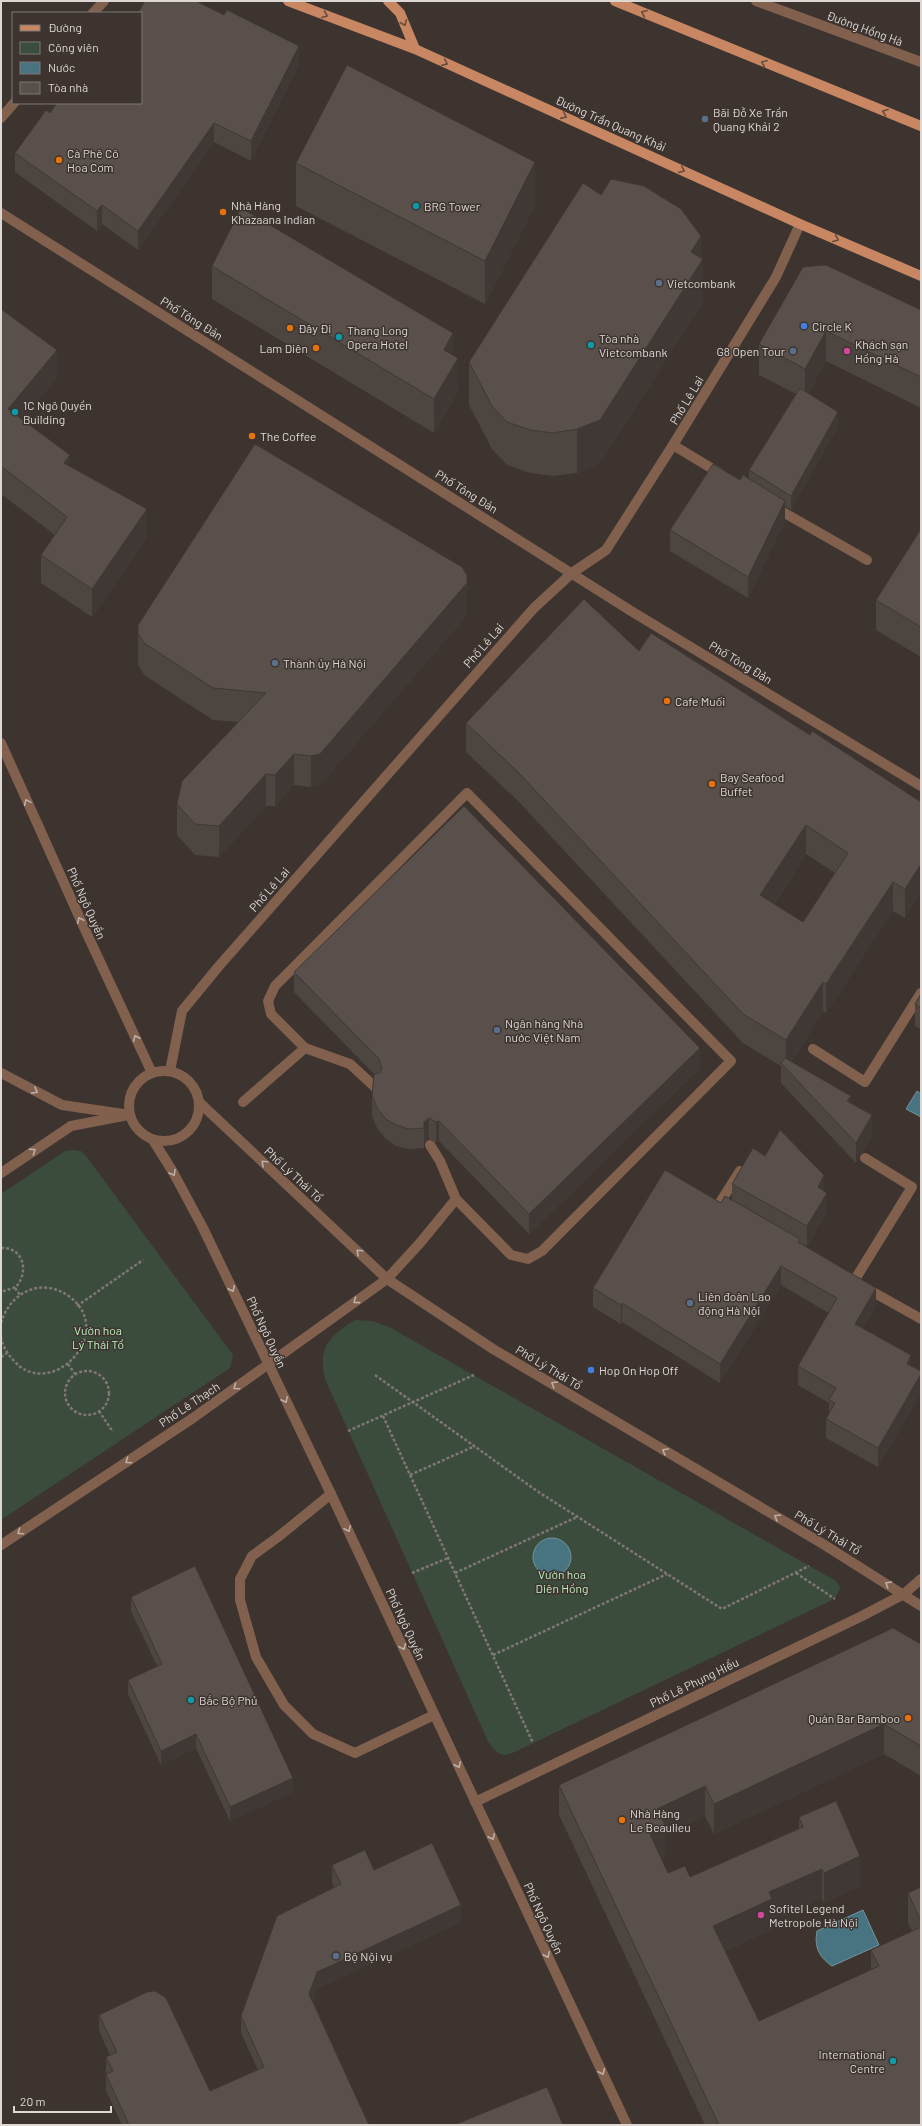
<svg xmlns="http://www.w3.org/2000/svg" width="922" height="2126" viewBox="0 0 922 2126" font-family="Barlow,sans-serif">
  <rect width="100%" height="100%" fill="#3d3430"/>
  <g fill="#3b4b3c">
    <path d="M73,1150L81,1151L86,1156L233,1355L230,1368L1,1520V1194L65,1151Z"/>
    <path d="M355,1320L372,1321L391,1328L836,1581L840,1587C838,1596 834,1599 826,1603L527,1746C507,1756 500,1762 487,1739L325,1379C318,1347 329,1336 355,1320Z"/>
  </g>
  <g fill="#487482" stroke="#75929b">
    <path d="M917,1091L921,1094V1117L906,1109Z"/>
    <circle cx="552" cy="1557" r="19"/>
    <path d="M863,1910L879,1945L832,1966C819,1957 814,1947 817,1931Z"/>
  </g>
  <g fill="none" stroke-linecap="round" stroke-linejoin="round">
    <g stroke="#7f7774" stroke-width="2.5" stroke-dasharray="3 2" stroke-linecap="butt">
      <path d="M1,1248C24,1247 29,1272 16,1287L1,1292"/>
      <path d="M15,1288L20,1295"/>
      <path d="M77,1306L143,1260"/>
      <path d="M1,1323C10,1292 42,1276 70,1297C117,1333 51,1402 14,1361C8,1354 2,1346 1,1337"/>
      <path d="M1,1357L7,1353"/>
      <path d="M68,1364L75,1374"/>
      <circle cx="87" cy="1393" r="22"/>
      <path d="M375,1375L537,1491L722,1609L809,1566"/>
      <path d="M99,1411L113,1432"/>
      <path d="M383,1416L533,1743"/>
      <path d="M348,1431L474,1375"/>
      <path d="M410,1475L475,1446"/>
      <path d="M1,1504L2,1505"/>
      <path d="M412,1573L448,1558"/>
      <path d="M455,1573L577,1517"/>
      <path d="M796,1573L835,1599"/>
      <path d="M493,1655L667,1574"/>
    </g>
    <g stroke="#81604e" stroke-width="10">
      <path d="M673,445L721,474"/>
      <path d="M774,507L867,560"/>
      <path d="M813,1049L865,1082L921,993"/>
      <path d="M376,1088L350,1064L305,1048L271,1014L268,1001L275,986L467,793L731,1061L542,1251L528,1259L511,1255L456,1199L440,1161L430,1145"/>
      <path d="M243,1102L305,1048"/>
      <path d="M729,1209L719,1204L740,1171"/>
      <path d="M387,1279L420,1243L456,1199"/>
      <path d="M854,1281L912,1187L865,1158"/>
      <path d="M864,1287L921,1319"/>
      <path d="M331,1494L278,1537L252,1556L240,1579V1600L256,1657L284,1705L313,1734L355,1753L434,1715"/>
    </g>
    <g stroke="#81604e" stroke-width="10">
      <path d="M93,13L104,1"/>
      <path d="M1,118L14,103"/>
      <path d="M1,213L631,611L921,786"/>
      <path d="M1,743L87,934L152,1073"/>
      <path d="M170,1071L182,1011L219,966L534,608L572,573L606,550L673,445L776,277L800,224"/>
      <path d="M1,1173L71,1126L128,1115"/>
      <path d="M1,1545L193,1418L387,1279"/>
      <path d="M475,1802L860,1617L904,1594L921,1579"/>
    </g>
    <g stroke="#81604e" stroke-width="10">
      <path d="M756,1L921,62"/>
      <circle cx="164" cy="1106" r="35"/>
      <path d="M1,1073L62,1105L130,1115"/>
      <path d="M200,1103L387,1279L493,1349L823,1544L921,1606"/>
      <path d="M153,1140L173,1172L203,1228L331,1494L627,2125"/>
    </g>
    <g stroke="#c88762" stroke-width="10">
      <path d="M288,1L415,49L800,224L921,276"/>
      <path d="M388,1L400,13L415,49"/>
      <path d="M615,1L921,126"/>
    </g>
  </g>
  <g fill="#4d4540" fill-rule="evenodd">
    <path d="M299,65L251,161L214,142L138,250L102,224L97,231L15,172V153L50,113Z"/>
    <path d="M296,163L535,205L485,304L296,206Z"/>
    <path d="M701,258L703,302L600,463L577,473L553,476L530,473L507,465L492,449L469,405V362Z"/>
    <path d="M212,266L453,355L458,391L434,433L212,299Z"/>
    <path d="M1,309L57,378L22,420L70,467L147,537L92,617L41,583V555L55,535L1,494Z"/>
    <path d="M921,310V408L826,361L808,394L838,426L791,510L785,506V521L748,598L670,551V530L740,480H749V470L796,394L759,375V344Z"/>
    <path d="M921,529V657L876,630V600Z"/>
    <path d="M467,615L320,785L311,787L294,785L275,806H266L219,857L195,855L177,835V804L239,722L213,720L144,675L138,664V625Z"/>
    <path d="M466,723L810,735L921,802L905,918L893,911L826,1013L823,1011L791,1062L851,1103L872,1136L856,1163L781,1083V1066L743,1043L519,802L466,752ZM806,854L835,873L803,922L774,904Z"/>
    <path d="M294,972L700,1068L529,1234L439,1141L436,1143L429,1139L424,1142V1148L409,1149L396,1146L386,1139L377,1128L372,1116V1095L374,1074L294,992Z"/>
    <path d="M921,994V1029L915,1026V1004Z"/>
    <path d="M732,1184L824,1192L827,1213L807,1246L800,1243V1244L876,1306L863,1329L911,1366L921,1371V1393L878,1467L826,1438V1419L829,1414V1403L798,1385V1366L829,1313L781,1285L720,1383L622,1322L621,1324L593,1307V1288L721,1203L732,1200Z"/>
    <path d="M131,1597L293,1792L230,1821L196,1748L161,1765L128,1694V1680L157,1666L131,1611Z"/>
    <path d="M921,1644V1776L884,1754L714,1834L705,1816L666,1834V1857L661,1859L668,1873L690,1877L799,1828V1817L860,1886L824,1903L822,1898L772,1921V1929L725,1951L759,2021L871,1970V1950L912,1931L908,1923V1893L921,1887V2125H705L559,1815V1785Z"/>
    <path d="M332,1865L374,1870L461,1922L317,1989L313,2001L369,2125H122L106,2091V2057L110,2055L99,2031V2015L210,2091L258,2070L241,2033V2016L334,1887L332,1882Z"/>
  </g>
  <g fill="#3f3834">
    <path d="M299,46V65L251,161V141Z"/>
    <path d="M214,123V142L138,250V231Z"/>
    <path d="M535,162V205L485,304V261Z"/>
    <path d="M102,205V224L97,231V211Z"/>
    <path d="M701,236V262L703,259V302L600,463L577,473V429Z"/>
    <path d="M826,331V361L805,399V369Z"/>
    <path d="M453,333V366L458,358V391L434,433V399L444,350Z"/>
    <path d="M57,350V378L8,437V409Z"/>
    <path d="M838,412V426L791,510V496Z"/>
    <path d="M70,455V483L64,463Z"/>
    <path d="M785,501V521L748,598V577Z"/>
    <path d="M147,509V537L92,617V589Z"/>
    <path d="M467,583V615L320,785L311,787V756Z"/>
    <path d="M294,754V785L275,806V775Z"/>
    <path d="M266,774V806L219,857V826Z"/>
    <path d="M806,825V854L760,924V895Z"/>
    <path d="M921,864V893L905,918V889Z"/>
    <path d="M893,882V911L826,1013V984Z"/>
    <path d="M823,982V1011L786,1069V1040Z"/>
    <path d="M700,1048V1068L529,1234V1214Z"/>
    <path d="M851,1096V1116L847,1101Z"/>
    <path d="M872,1115V1136L856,1163V1143Z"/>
    <path d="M429,1118V1139L424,1142V1148V1122Z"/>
    <path d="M439,1121V1141L436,1143V1122Z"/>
    <path d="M824,1175V1195L818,1187Z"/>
    <path d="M827,1193V1213L807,1246V1226Z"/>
    <path d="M781,1266V1285L720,1383V1364Z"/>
    <path d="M876,1288V1306L855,1343V1324Z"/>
    <path d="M622,1303V1322L621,1324V1305Z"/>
    <path d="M911,1355V1374L907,1364Z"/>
    <path d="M921,1374V1393L878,1467V1448Z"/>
    <path d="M884,1724V1754L714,1834V1804Z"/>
    <path d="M196,1734V1748L161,1765V1751Z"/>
    <path d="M293,1778V1792L230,1821V1807Z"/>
    <path d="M705,1786V1816L666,1834V1857L650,1864V1834L657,1809Z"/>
    <path d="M860,1856V1886L824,1903V1873Z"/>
    <path d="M822,1869V1898L772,1921V1929L713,1956V1926L769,1892Z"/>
    <path d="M461,1905V1922L317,1989L309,2011V1994L317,1972Z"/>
  </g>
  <g fill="#5a504b" stroke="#3f3834" fill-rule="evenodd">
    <path d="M145,1H196L224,15L227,10L299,46L251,141L214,123L138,231L102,205L97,211L15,153L46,110L50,113L57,103H141V13H138Z"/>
    <path d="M347,65L535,162L485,261L296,163Z"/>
    <path d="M611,179L644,186L681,209L701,236L691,252L703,259L600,420L577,429L553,433L530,430L507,422L492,406L469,362L583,183L601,195Z"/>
    <path d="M241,208L453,333L444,350L458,358L434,399L212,266Z"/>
    <path d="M826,265L921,310V377L826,331L805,369L759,344L803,267Z"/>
    <path d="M1,309L57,350L8,409L70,455L64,463L147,509L92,589L41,555L67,517L1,466Z"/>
    <path d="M800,388L838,412L791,496L749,470Z"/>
    <path d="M255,444L462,567L467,575V583L320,754L311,756L294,754L275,775L266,774L219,826L195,824L177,804L182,781L266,693L213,688L144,643L138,633V625Z"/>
    <path d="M713,464L740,480L743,475L785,501L748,577L670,530Z"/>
    <path d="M921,529V627L876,600Z"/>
    <path d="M584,599L639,651L651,633L810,735L812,731L921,802V864L905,889L893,882L826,984L823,982L786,1040L743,1014L519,773L466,723ZM806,825L848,853L803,922L760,895Z"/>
    <path d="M464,806L700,1048L529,1214L439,1121L436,1122L429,1118L424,1122V1128L409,1129L396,1125L386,1119L377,1108L372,1095L374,1074L380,1073L382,1069L379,1059L294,972Z"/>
    <path d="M921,994V1008L915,1004Z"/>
    <path d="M785,1058L851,1096L847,1101L872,1115L856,1143L781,1063Z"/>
    <path d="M780,1130L824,1175L818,1187L827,1193L807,1226L732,1184L753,1148L765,1156Z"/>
    <path d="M665,1170L721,1203L725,1196L800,1239L798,1242L876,1288L855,1324L911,1355L907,1364L921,1371V1374L878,1448L826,1419L835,1403L829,1400L836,1388L798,1366L837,1298L781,1266L720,1364L622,1303L621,1305L593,1288Z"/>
    <path d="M195,1566L293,1778L230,1807L196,1734L161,1751L128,1680L162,1664L131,1597Z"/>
    <path d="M893,1628L921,1644V1746L884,1724L714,1804L705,1786L657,1809L666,1827L650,1834L668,1873L685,1866L690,1877L803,1827L799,1817L836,1801L860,1856L824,1873L822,1869L769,1892L772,1899L713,1926L759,2021L879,1966L871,1950L921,1927V2125H719L559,1785Z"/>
    <path d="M432,1843L461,1905L317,1972L309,1994L369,2125H129L106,2074L113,2071L106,2057L117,2052L99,2015L147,1992L155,1991L166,1998L210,2091L264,2067L241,2016L277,1916L341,1884L332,1865L365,1850L374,1870Z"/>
    <path d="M921,1887V1921L908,1893Z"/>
    <path d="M547,2087L563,2125H454Z"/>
  </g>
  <defs><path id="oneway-chevron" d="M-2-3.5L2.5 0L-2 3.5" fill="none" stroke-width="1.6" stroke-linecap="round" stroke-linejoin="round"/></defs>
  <g stroke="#674d3f">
    <use href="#oneway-chevron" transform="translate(644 13) rotate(-158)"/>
    <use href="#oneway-chevron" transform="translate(325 15) rotate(21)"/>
    <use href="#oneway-chevron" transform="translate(404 23) rotate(67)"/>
    <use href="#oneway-chevron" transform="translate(445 63) rotate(24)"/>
    <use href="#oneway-chevron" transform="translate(764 63) rotate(-158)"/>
    <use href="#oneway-chevron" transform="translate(885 112) rotate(-159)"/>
    <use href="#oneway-chevron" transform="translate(564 116) rotate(24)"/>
    <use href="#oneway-chevron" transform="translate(682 170) rotate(24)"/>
    <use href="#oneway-chevron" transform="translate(836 239) rotate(23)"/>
  </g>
  <g stroke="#bdaea6">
    <use href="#oneway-chevron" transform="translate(27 802) rotate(-114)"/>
    <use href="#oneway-chevron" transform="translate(80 920) rotate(-114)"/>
    <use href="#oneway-chevron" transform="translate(136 1038) rotate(-115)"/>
    <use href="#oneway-chevron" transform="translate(35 1091) rotate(28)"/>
    <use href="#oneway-chevron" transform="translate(33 1151) rotate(-34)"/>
    <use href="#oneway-chevron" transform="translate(264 1163) rotate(-137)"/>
    <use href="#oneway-chevron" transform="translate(173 1173) rotate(60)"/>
    <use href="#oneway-chevron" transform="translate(359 1252) rotate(-137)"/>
    <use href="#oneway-chevron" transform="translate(232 1289) rotate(65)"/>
    <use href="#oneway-chevron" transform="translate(356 1301) rotate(144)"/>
    <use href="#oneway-chevron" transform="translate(554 1384) rotate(-149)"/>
    <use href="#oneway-chevron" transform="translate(236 1387) rotate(145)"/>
    <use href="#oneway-chevron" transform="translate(285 1400) rotate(64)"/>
    <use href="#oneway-chevron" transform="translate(665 1451) rotate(-149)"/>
    <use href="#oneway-chevron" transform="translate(128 1461) rotate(146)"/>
    <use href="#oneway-chevron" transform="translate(777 1517) rotate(-149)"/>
    <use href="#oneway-chevron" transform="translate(348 1529) rotate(65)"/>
    <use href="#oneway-chevron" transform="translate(20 1532) rotate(146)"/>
    <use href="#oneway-chevron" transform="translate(888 1584) rotate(-148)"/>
    <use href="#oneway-chevron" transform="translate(403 1647) rotate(65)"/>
    <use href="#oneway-chevron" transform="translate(458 1765) rotate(65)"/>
    <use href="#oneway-chevron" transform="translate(492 1837) rotate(65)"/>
    <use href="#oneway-chevron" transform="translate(547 1955) rotate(65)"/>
    <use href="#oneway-chevron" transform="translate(602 2072) rotate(65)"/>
  </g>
  <g fill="#5c6f8a" stroke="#3d3430" stroke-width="1.5">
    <circle cx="705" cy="119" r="4"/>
    <circle cx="659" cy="283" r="4"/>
    <circle cx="793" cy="351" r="4"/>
    <circle cx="275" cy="663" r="4"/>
    <circle cx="497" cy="1030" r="4"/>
    <circle cx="690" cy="1303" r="4"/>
    <circle cx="336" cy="1956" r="4"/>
  </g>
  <g fill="#e8710a" stroke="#3d3430" stroke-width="1.5">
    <circle cx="59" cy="160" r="4"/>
    <circle cx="223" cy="212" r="4"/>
    <circle cx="290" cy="328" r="4"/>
    <circle cx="316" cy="348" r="4"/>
    <circle cx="252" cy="436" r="4"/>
    <circle cx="667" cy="701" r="4"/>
    <circle cx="712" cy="784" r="4"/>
    <circle cx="908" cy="1718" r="4"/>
    <circle cx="622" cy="1820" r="4"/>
  </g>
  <g fill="#0f9aa8" stroke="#3d3430" stroke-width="1.5">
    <circle cx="416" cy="206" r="4"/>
    <circle cx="339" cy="337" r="4"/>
    <circle cx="591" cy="345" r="4"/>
    <circle cx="15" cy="412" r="4"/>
    <circle cx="191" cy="1700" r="4"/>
    <circle cx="893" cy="2061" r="4"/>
  </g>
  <g fill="#3f7fe0" stroke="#3d3430" stroke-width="1.5">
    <circle cx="804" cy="326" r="4"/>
    <circle cx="591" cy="1370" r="4"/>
  </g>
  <g fill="#d1479c" stroke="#3d3430" stroke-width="1.5">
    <circle cx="847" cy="351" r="4"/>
    <circle cx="761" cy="1915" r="4"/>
  </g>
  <g text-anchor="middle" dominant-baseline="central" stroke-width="3" stroke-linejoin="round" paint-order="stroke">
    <g font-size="12" fill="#ded8d5" stroke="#3d3430">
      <text transform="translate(865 28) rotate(20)">Đường Hồng Hà</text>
      <text transform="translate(611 123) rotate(24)">Đường Trần Quang Khải</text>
      <text transform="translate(192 318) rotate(32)">Phố Tông Đản</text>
      <text transform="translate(686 400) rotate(-59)">Phố Lê Lai</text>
      <text transform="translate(467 491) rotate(32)">Phố Tông Đản</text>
      <text transform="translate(483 645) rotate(-49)">Phố Lê Lai</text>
      <text transform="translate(741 662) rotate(31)">Phố Tông Đản</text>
      <text transform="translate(269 889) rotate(-49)">Phố Lê Lai</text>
      <text transform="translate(87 903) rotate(66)">Phố Ngô Quyền</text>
      <text transform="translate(294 1174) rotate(43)">Phố Lý Thái Tổ</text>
      <text transform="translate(267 1332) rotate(65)">Phố Ngô Quyền</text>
      <text transform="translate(549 1367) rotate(31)">Phố Lý Thái Tổ</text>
      <text transform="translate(189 1404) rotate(-34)">Phố Lê Thạch</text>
      <text transform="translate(828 1532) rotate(31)">Phố Lý Thái Tổ</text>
      <text transform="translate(406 1624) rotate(65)">Phố Ngô Quyền</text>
      <text transform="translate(694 1682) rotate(-26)">Phố Lê Phụng Hiểu</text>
      <text transform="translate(544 1918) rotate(65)">Phố Ngô Quyền</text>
    </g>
    <g font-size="12" fill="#ded8d5" stroke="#3d3430" text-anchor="start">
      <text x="713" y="112">Bãi Đỗ Xe Trần<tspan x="713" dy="14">Quang Khải 2</tspan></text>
      <text x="67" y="153">Cà Phê Cô<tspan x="67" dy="14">Hoa Cơm</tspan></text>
      <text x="231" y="205">Nhà Hàng<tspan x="231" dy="14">Khazaana Indian</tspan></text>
      <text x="424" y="206">BRG Tower</text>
      <text x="667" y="283">Vietcombank</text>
      <text x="812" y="326">Circle K</text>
      <text x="298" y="328">Đây Đi</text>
      <text x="347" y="330">Thang Long<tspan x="347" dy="14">Opera Hotel</tspan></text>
      <text x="599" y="338">Tòa nhà<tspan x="599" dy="14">Vietcombank</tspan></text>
      <text x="855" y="344">Khách sạn<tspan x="855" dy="14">Hồng Hà</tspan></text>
      <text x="308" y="348" text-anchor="end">Lam Diên</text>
      <text x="785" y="351" text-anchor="end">G8 Open Tour</text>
      <text x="23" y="405">1C Ngô Quyền<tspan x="23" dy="14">Building</tspan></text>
      <text x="260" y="436">The Coffee</text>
      <text x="283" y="663">Thành ủy Hà Nội</text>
      <text x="675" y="701">Cafe Muối</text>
      <text x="720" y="777">Bay Seafood<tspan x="720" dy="14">Buffet</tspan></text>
      <text x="505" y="1023">Ngân hàng Nhà<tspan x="505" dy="14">nước Việt Nam</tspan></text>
      <text x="698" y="1296">Liên đoàn Lao<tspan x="698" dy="14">động Hà Nội</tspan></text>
      <text x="599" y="1370">Hop On Hop Off</text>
      <text x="199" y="1700">Bắc Bộ Phủ</text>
      <text x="900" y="1718" text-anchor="end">Quán Bar Bamboo</text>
      <text x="630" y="1813">Nhà Hàng<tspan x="630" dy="14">Le Beaulieu</tspan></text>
      <text x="769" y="1908">Sofitel Legend<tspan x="769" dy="14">Metropole Hà Nội</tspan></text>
      <text x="344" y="1956">Bộ Nội vụ</text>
      <text x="885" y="2054" text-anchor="end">International<tspan x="885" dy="14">Centre</tspan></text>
    </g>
    <g font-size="12" fill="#bdefbf" stroke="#3d3430">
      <text x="98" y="1330">Vườn hoa<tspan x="98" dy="14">Lý Thái Tổ</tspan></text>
      <text x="562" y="1574">Vườn hoa<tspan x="562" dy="14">Diên Hồng</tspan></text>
    </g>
  </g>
  <rect width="922" height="2126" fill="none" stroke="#ded8d5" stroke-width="4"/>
  <rect x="12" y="12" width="130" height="92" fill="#3d3430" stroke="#7d7672"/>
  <rect x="20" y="25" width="20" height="6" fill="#c88762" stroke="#7d7672"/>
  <text x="48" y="32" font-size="12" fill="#ded8d5">Đường</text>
  <rect x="20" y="42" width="20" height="12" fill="#3b4b3c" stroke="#7d7672"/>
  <text x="48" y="52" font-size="12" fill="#ded8d5">Công viên</text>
  <rect x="20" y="62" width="20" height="12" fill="#487482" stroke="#7d7672"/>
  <text x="48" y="72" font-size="12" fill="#ded8d5">Nước</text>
  <rect x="20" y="82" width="20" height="12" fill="#5a504b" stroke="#7d7672"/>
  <text x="48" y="92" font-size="12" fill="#ded8d5">Tòa nhà</text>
  <path d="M14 2106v6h97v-6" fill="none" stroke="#ded8d5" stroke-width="2"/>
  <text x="20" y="2106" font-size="12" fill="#ded8d5" stroke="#3d3430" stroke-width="3" paint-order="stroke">20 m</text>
</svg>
